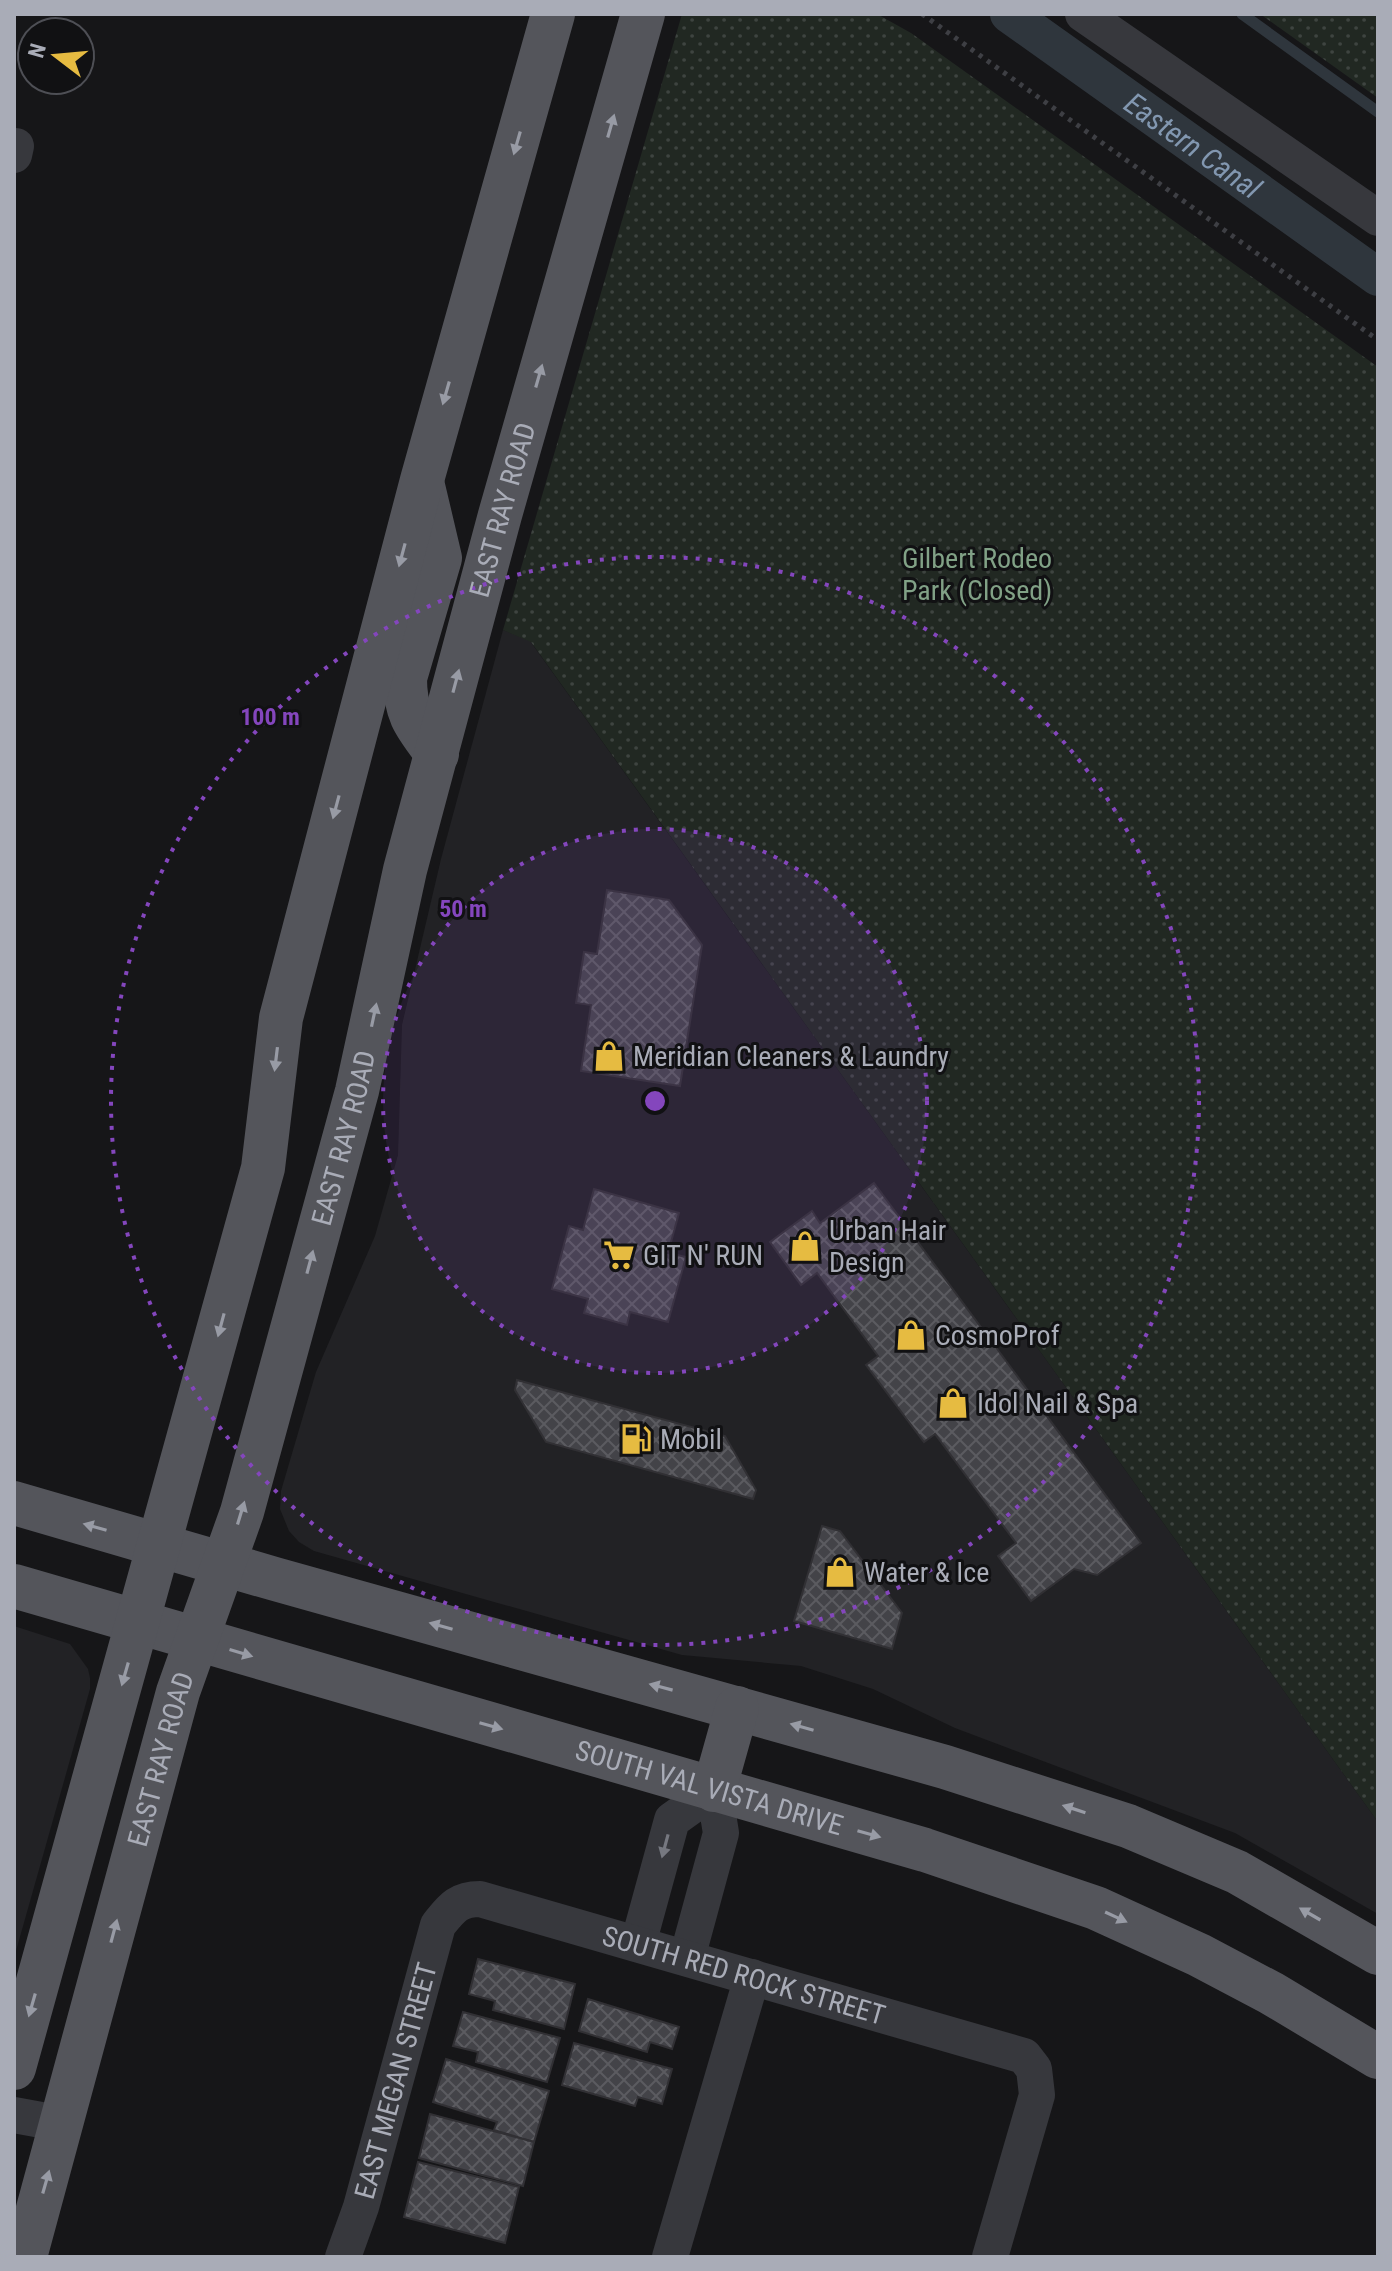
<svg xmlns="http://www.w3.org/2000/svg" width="1392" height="2271" viewBox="0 0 1392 2271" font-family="'Roboto Condensed',sans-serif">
  <defs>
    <pattern id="grass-dots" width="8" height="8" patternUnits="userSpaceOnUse" patternTransform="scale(2)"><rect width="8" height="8" fill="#212822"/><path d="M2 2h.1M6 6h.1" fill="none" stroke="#3e4440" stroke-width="1.8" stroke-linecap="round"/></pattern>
    <pattern id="building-cross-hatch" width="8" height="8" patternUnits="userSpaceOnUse" patternTransform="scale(2)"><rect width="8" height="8" fill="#434348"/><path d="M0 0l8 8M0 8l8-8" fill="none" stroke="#5b5b60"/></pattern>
  </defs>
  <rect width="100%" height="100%" fill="#161618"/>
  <g fill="#222225">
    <path d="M503,630L530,641L1378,1822V1914L1235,1833L955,1728L873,1689L801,1666L682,1655L314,1551L299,1542L289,1531L280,1509L281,1491L316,1372L375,1236L398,1155L402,1025L441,859Z"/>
    <path d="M14,1626L70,1644L88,1669L90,1678V1689L14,1958Z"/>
  </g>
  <g fill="url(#grass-dots)">
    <path d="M682,14H877L911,33L1378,367V1822L531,642L503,630Z"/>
    <path d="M1260,14H1378V98Z"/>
  </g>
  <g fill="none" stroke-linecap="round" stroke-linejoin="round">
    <path stroke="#2f363d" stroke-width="11" d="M1242,14L1378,112"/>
    <path stroke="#2f363d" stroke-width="38" id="s1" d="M1009,14L1378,277"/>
  </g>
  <g fill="url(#building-cross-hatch)" stroke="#313034" stroke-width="2">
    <path d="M607,890L669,900L702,945L680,1086L581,1071L591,1005L576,1003L584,952L597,954Z"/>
    <path d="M874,1183L1141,1543L1097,1575L1074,1569L1031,1601L998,1556L1016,1543L935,1434L924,1442L866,1365L878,1356L817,1273L801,1285L770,1242L812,1211L820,1223Z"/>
    <path d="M594,1189L679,1213L668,1253L686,1257L668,1322L630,1312L627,1325L584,1313L588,1299L552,1289L569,1226L583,1230Z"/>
    <path d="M517,1380L725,1436L756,1490L753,1499L546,1442L515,1390Z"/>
    <path d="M822,1526L840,1531L902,1613L892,1649L794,1621Z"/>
    <path d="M478,1959L575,1984L564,2029L493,2010L495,2001L469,1994Z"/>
    <path d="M588,1999L679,2027L672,2049L650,2042L647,2052L579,2031Z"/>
    <path d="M463,2012L560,2038L547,2082L476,2062L478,2052L453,2046Z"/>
    <path d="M574,2043L672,2069L662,2104L638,2097L635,2106L562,2085Z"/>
    <path d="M446,2059L549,2091L534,2142L494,2130L497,2122L433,2102Z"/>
    <path d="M430,2114L534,2142L523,2186L419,2158Z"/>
    <path d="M418,2162L519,2187L505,2243L404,2217Z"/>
  </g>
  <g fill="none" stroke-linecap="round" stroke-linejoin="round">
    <path stroke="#3e3f44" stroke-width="5" stroke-dasharray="4 6" stroke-linecap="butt" d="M922,14L1378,340"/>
    <g stroke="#37383d" stroke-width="36">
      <path d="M1083,14L1378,218"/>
      <path d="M14,155L16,146"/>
      <path d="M638,1944L672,1820L714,1790L721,1833L687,1958"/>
      <path d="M14,2115L63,2124"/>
      <path id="s2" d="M343,2257L361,2207L438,1925C451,1909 457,1899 480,1899L1024,2056L1034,2069L1037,2095L990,2257"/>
      <path d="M670,2257L752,1977"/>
    </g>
    <g stroke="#54555b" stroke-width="44">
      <path d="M423,486L440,558L405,678C405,715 416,726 437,754"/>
      <path d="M14,1503L275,1579L945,1767L1128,1826L1237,1872L1378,1953"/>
      <path id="s3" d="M14,1586L925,1850L1096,1908L1199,1955L1271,1993L1378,2057"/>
      <path d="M714,1790L737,1708"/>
      <path d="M14,2068L263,1168L281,1018L422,480L553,14"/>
      <path id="s4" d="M25,2257L178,1692L242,1512L357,1091L405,870L500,515L643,14"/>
    </g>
  </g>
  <defs><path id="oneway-solid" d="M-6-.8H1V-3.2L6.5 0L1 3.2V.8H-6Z" transform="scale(2)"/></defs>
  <g fill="#989ba5">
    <use href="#oneway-solid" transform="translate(611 126) rotate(-74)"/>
    <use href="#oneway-solid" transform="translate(517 143) rotate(106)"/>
    <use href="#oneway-solid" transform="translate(539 376) rotate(-74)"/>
    <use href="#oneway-solid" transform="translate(446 393) rotate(106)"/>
    <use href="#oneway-solid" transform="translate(402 555) rotate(105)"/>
    <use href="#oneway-solid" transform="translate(456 681) rotate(-75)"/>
    <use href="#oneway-solid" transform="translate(336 807) rotate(105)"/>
    <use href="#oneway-solid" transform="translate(374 1015) rotate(-78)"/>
    <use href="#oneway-solid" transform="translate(276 1059) rotate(97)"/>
    <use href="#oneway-solid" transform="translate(310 1262) rotate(-75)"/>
    <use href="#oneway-solid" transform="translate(221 1325) rotate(105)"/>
    <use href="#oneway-solid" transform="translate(241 1513) rotate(-73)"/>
    <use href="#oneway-solid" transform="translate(95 1527) rotate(-164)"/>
    <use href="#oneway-solid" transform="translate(441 1626) rotate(-164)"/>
    <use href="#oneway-solid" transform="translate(241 1653) rotate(17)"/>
    <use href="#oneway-solid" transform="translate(125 1674) rotate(106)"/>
    <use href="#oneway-solid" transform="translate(661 1687) rotate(-165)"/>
    <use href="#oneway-solid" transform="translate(491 1726) rotate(16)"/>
    <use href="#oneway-solid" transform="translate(802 1727) rotate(-164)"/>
    <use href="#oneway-solid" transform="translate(1074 1809) rotate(-162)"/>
    <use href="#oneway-solid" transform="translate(869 1834) rotate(16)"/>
    <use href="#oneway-solid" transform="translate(1310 1914) rotate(-150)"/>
    <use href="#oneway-solid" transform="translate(1116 1917) rotate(25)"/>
    <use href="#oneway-solid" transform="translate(114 1931) rotate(-75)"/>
    <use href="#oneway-solid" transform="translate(32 2005) rotate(106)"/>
    <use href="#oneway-solid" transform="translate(46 2182) rotate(-74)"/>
  </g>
  <use fill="#767880" href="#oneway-solid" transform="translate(665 1846) rotate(105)"/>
  <circle cx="655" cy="1101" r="272" fill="#8446bd" fill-opacity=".12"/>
  <g fill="none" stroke="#8446bd" stroke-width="4" stroke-dasharray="4 8">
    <circle cx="655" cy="1101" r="272"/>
    <circle cx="655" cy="1101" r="544"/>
  </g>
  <defs>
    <symbol id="shop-bare" viewBox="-9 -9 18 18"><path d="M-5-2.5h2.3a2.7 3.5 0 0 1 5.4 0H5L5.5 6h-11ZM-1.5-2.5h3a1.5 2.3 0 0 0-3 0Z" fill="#e6bb41" stroke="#111113" stroke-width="2.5" paint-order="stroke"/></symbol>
    <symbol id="supermarket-bare" viewBox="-9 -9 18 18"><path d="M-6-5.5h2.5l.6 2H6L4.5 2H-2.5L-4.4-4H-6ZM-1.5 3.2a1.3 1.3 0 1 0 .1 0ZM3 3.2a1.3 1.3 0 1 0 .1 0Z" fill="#e6bb41" stroke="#111113" stroke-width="2.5" paint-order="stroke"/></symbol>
    <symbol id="fuel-bare" viewBox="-9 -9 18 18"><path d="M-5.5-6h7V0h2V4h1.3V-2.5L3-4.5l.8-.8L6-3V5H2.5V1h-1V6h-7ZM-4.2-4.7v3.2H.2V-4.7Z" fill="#e6bb41" stroke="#111113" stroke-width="2.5" paint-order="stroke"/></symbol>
  </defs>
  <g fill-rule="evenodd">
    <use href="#shop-bare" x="587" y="1034" width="44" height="44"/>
    <use href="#shop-bare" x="783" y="1224" width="44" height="44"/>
    <use href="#supermarket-bare" x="597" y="1233" width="44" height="44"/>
    <use href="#shop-bare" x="889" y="1313" width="44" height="44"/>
    <use href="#shop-bare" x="931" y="1381" width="44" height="44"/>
    <use href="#fuel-bare" x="614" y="1417" width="44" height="44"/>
    <use href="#shop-bare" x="818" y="1550" width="44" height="44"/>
  </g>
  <g text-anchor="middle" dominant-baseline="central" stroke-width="6" stroke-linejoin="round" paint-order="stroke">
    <g font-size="28" fill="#a9acb7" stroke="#111113">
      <text stroke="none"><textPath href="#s4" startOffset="1812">EAST RAY ROAD</textPath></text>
      <text stroke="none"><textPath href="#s4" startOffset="1164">EAST RAY ROAD</textPath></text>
      <text stroke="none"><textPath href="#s4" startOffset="516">EAST RAY ROAD</textPath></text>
      <text stroke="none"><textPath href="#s3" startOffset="724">SOUTH VAL VISTA DRIVE</textPath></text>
      <text stroke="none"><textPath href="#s2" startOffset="672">SOUTH RED ROCK STREET</textPath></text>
      <text stroke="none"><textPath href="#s2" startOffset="184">EAST MEGAN STREET</textPath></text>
    </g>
    <g font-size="28" fill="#81a186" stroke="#111113">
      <text x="977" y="558">Gilbert Rodeo<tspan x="977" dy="32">Park (Closed)</tspan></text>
    </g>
    <g font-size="28" fill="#a9acb7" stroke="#111113" text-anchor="start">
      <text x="633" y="1056">Meridian Cleaners &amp; Laundry</text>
      <text x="829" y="1230">Urban Hair<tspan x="829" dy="32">Design</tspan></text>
      <text x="643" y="1255">GIT N' RUN</text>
      <text x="935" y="1335">CosmoProf</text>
      <text x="977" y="1403">Idol Nail &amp; Spa</text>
      <text x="660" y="1439">Mobil</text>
      <text x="864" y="1572">Water &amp; Ice</text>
    </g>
    <g font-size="30" font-style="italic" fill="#8297b0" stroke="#111113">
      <text stroke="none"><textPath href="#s1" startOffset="226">Eastern Canal</textPath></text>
    </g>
  </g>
  <circle cx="655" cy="1101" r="12" fill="#8446bd" stroke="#111113" stroke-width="4"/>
  <g font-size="24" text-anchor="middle" font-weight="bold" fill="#8446bd" stroke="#111113" stroke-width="6" stroke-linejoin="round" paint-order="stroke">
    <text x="270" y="725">100 m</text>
    <text x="463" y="917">50 m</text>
  </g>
  <rect width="1392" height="2271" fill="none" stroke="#a9acb7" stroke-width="32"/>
  <g transform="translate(56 56) rotate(286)"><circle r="38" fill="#111113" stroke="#4e4f55" stroke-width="2"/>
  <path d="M0-6L14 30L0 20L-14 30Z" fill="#e6bb41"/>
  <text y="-12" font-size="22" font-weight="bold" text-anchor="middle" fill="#a9acb7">N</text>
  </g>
</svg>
